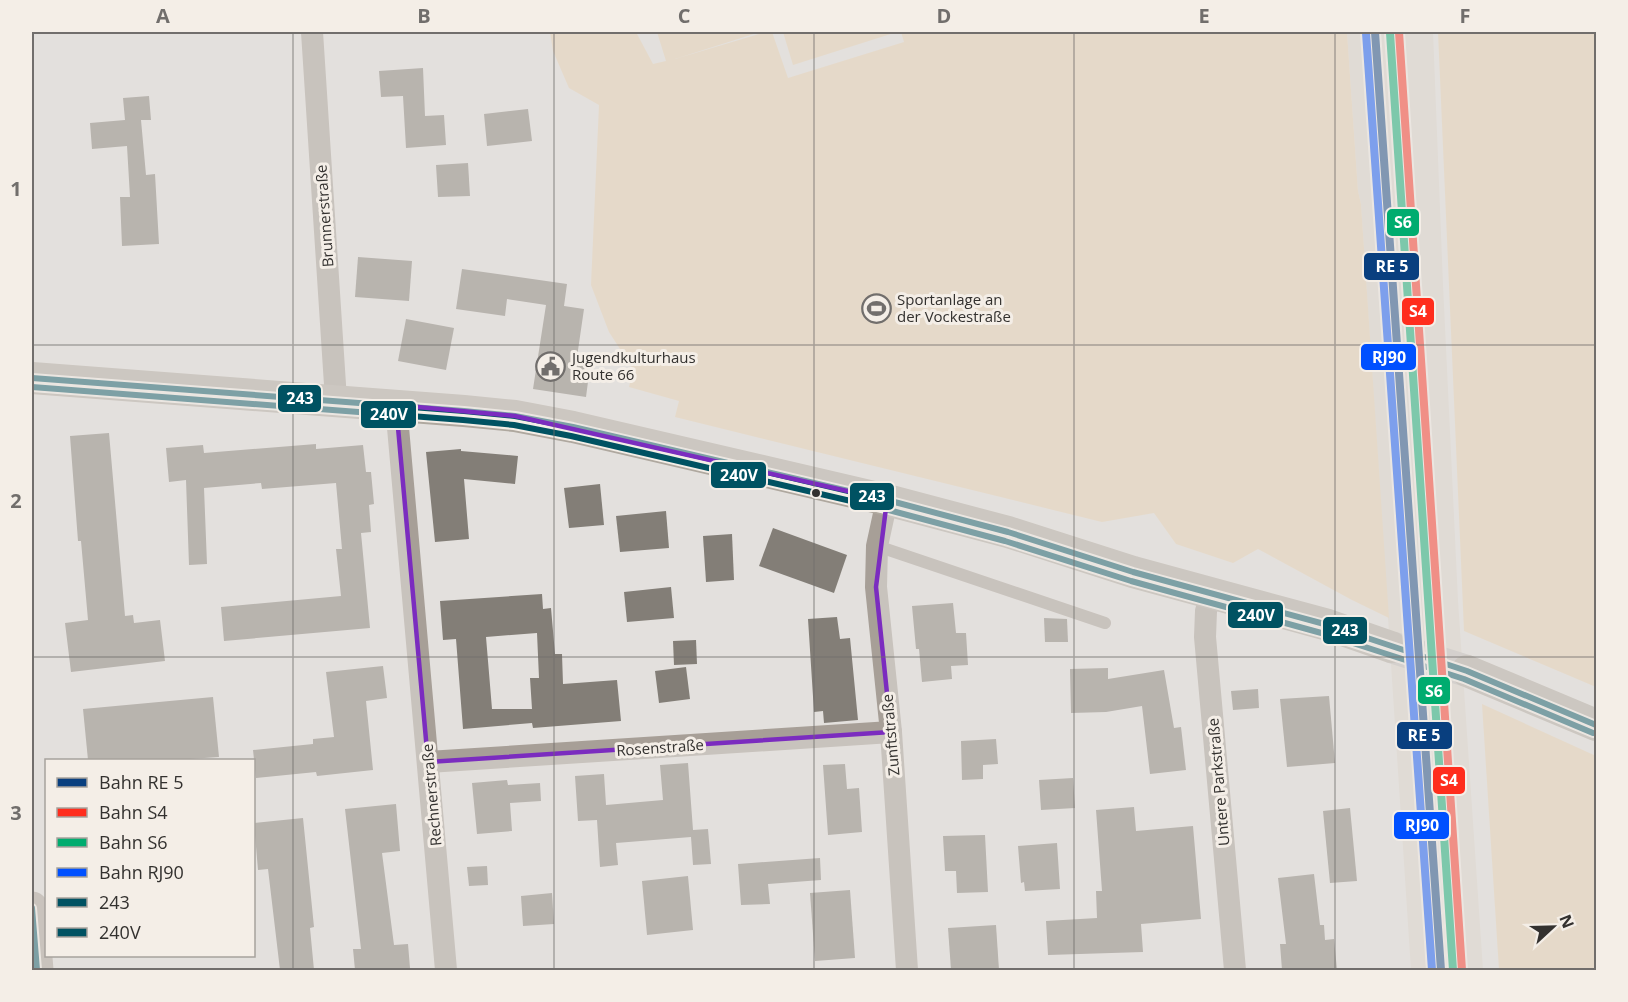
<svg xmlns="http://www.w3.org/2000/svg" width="1628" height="1002" viewBox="0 0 1628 1002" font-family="'Open Sans',sans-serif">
  <rect width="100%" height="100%" fill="#e3e0dd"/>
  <path fill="#dbd5cc" d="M1347,32H1433L1443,285L1458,601L1483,970H1411L1361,204L1358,191Z"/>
  <g fill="#e7d1b2">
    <path d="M550,32H636L653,64L666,61L657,32H760L675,59L766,32H772L788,78L904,42L901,32H1347L1358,191L1361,204L1389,618L1352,600L1258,549L1233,563L1176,544L1154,513L1102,522L675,417L679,401L629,387L633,369L609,332L591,285L599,105L569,88L553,51Z"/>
    <path d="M783,32H897L793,65Z"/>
    <path d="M1438,32H1596V687L1464,631Z"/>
    <path d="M1482,704L1596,756V970H1499Z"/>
  </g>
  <g fill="#837e77" fill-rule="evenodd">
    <path d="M423,68L425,116L444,115L446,145L406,148L403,96L381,97L379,71Z"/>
    <path d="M149,96L151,120H141L146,175L155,174L159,244L122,246L120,197H130L127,146L92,149L90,123L125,120L123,98Z"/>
    <path d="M528,109L532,141L487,146L484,114Z"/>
    <path d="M468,163L470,196L438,197L436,165Z"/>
    <path d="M358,257L412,261L409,301L355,297Z"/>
    <path d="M462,269L567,284L564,306L584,309L577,357L591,359L586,397L533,389L546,305L507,299L505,316L456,309Z"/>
    <path d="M406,319L454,328L446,370L398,361Z"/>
    <path d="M109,433L125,616L133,615L134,623L160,620L165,661L71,672L65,623L88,620L81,541H78L70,436Z"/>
    <path d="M316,444V449L363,445L366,472H371L374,504L369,505L371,532L361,533L370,628L224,641L221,607L341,596L336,549H342L336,483L262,489L261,483L204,488L207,564L189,565L186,480L169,482L166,448L203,445L204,453Z"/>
    <path d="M461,449V451L518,456L515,484L464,479L469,539L435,542L426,452Z"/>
    <path d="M600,484L604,525L569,528L564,488Z"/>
    <path d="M666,511L669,548L620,552L616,516Z"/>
    <path d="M773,528L847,555L834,593L759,566Z"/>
    <path d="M732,534L734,580L706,582L703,536Z"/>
    <path d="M671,587L674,618L627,622L624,592Z"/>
    <path d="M542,594L543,609L551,608L555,654H562L563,684L617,680L621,721L533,728L532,723L463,729L456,639L443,640L440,601ZM537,633L539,678H530L532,709H492L486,637Z"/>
    <path d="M953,603L956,633H966L968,665L951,666L952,679L922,682L919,649H916L912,606Z"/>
    <path d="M837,617L840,639L850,638L858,720L824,723L823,711L814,712L808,619Z"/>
    <path d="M1044,618L1067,619L1068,642H1045Z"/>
    <path d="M696,640L697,664L674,665L673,641Z"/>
    <path d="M383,666L387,698L366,701L373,770L317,776L316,772L256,778L253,750L313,744V739L334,737L326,672Z"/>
    <path d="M686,667L690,699L659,703L655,671Z"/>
    <path d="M1108,668V679L1164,670L1174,728L1181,727L1186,770L1150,774L1142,706L1106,712L1071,713L1070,669Z"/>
    <path d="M1258,689L1259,708L1233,710L1231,691Z"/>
    <path d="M1329,696L1335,763L1287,767L1280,699Z"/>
    <path d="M213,697L219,757L175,760H88L83,709Z"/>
    <path d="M996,739L998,764L983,765V779L962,780L961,741Z"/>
    <path d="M688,763L693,830L708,829L711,864L693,865L691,837L616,843L618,865L600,867L597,820L578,821L575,776L604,774L606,805L663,800L660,765Z"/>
    <path d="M845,764L847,789L859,788L862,832L828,835L823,765Z"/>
    <path d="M1073,778L1075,808L1041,810L1039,780Z"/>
    <path d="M507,780L508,785L540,783L541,801L510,803L512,831L477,834L472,783Z"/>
    <path d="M396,804L400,851L382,853L394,945L408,944L410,968L355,970L353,949H361L345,809Z"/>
    <path d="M1134,807L1136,831L1193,826L1201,919L1141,924L1143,952L1048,955L1046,921L1097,918L1096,891H1102L1096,810Z"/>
    <path d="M1350,808L1357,881L1330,883L1323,811Z"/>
    <path d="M303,818L314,927L310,928L314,970H280L268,869L258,870L254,823Z"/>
    <path d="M985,835L988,892L957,893L956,871H945L943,836Z"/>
    <path d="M1057,843L1060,889L1025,891L1024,882L1021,883L1018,846Z"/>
    <path d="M820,858L821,880L768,884L770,904L741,905L738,864Z"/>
    <path d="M487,866L488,885L469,886L467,867Z"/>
    <path d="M1314,874L1320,925H1324L1325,940L1334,939L1337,970H1282L1280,944H1286L1278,878Z"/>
    <path d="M688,876L693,930L647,935L642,881Z"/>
    <path d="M850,890L855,958L815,961L810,893Z"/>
    <path d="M552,893L554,924L523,926L521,896Z"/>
    <path d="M996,925L999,970H951L948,928Z"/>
  </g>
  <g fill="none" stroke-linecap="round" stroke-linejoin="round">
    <path stroke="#c0bdba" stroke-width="32" stroke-dasharray="32 16" stroke-linecap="butt" d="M1391,647L1467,671"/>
    <path stroke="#a79f97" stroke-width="12" d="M877,546L1105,623"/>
    <g stroke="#a79f97" stroke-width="22">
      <path d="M312,32L336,400"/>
      <path d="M396,405L446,970"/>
      <path d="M887,500L877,546L876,587L891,732L907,970"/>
      <path d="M1211,594L1206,611L1205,637L1235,970"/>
      <path d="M428,762L891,732"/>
    </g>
    <g stroke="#afa89f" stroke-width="32">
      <path d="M32,378L464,411L515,416L573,427L887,500L1008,532L1133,572L1328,625L1391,647"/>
      <path d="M1467,671L1596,725"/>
    </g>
    <path stroke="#a8a198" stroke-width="33" d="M32,908L37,970"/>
    <defs>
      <g id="bus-1">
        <path d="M32,378L464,411L515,416L573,427L887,500L1008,532L1133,572L1328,625L1467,671L1596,725"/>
        <path d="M32,908L37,970"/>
      </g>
      <path id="bus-2" d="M32,387L463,420L514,425L571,436L885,509L1005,541L1131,581L1325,634L1464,679L1593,733"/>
    </defs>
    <use href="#bus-1" stroke="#f4eee7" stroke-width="10"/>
    <use href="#bus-2" stroke="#f4eee7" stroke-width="10"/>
    <use href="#bus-1" stroke="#005262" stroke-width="6"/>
    <use href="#bus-2" stroke="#005262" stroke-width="6"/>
    <defs>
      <path id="rail-1" d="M1375,32L1441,970"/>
      <path id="rail-2" d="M1399,32L1462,970"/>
      <path id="rail-3" d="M1390,33L1453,970"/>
      <path id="rail-4" d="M1366,33L1432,970"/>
    </defs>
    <use href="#rail-1" stroke="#f4eee7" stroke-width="12"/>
    <use href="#rail-2" stroke="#f4eee7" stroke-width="12"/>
    <use href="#rail-3" stroke="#f4eee7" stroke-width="12"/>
    <use href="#rail-4" stroke="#f4eee7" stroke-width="12"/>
    <use href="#rail-1" stroke="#093f7f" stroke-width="8"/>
    <use href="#rail-2" stroke="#ff2d1d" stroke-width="8"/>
    <use href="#rail-3" stroke="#00ac6f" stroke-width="8"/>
    <use href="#rail-4" stroke="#0050ff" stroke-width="8"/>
  </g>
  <path d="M0 0H1628V1002H0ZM396,405L515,416L887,500L876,587L891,732L428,762Z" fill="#e3e0dd" fill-opacity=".55" fill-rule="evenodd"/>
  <path fill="none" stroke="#7b2cbf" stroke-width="4.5" stroke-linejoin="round" d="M396,405L515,416L887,500L876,587L891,732L428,762Z"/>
  <path fill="none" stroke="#716e6c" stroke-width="1.5" stroke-opacity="0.55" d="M293,32V970M554,32V970M814,32V970M1074,32V970M1335,32V970M32,345H1596M32,657H1596"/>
  <defs>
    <symbol id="stadium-ring" viewBox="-11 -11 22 22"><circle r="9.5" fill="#f4eee7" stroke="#716e6c" stroke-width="1.5"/><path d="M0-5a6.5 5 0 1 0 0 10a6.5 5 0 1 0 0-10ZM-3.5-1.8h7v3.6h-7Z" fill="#716e6c"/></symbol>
    <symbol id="civic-ring" viewBox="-11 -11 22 22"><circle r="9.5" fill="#f4eee7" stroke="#716e6c" stroke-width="1.5"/><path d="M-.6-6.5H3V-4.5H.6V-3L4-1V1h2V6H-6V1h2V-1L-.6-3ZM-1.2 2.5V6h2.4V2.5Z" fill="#716e6c"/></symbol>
  </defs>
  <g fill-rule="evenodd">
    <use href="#stadium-ring" x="860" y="292" width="33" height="33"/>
    <use href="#civic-ring" x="534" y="350" width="33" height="33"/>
  </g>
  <circle fill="#33312f" stroke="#f4eee7" stroke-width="2" cx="816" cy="493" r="5"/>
  <g text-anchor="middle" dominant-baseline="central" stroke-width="6" stroke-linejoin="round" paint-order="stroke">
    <g font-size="15" fill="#33312f" stroke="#f4eee7">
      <text transform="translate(324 216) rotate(-94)">Brunnerstraße</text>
      <text transform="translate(890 735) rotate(-95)">Zunftstraße</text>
      <text transform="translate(660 747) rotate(-4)">Rosenstraße</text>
      <text transform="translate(1218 782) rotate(-95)">Untere Parkstraße</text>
      <text transform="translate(431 795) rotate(-95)">Rechnerstraße</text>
    </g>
    <g font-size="15" fill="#33312f" stroke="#f4eee7" text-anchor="start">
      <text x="897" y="299">Sportanlage an<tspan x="897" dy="17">der Vockestraße</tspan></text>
      <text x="572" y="357">Jugendkulturhaus<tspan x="572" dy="17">Route 66</tspan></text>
    </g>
  </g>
  <g stroke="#f4eee7" stroke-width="2">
    <rect x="1386" y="208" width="34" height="29" rx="6" fill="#00ac6f"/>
    <rect x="1363" y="252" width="57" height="29" rx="6" fill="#093f7f"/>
    <rect x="1401" y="297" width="34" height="29" rx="6" fill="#ff2d1d"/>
    <rect x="1360" y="343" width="57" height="28" rx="6" fill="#0050ff"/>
    <rect x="277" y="384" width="45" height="29" rx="6" fill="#005262"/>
    <rect x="360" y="400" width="57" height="29" rx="6" fill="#005262"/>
    <rect x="710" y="461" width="57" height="28" rx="6" fill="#005262"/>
    <rect x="849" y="482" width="46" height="29" rx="6" fill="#005262"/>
    <rect x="1227" y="601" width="57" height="28" rx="6" fill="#005262"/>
    <rect x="1322" y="616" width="46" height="29" rx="6" fill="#005262"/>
    <rect x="1417" y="676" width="34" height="29" rx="6" fill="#00ac6f"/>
    <rect x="1396" y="721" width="57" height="29" rx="6" fill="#093f7f"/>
    <rect x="1432" y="766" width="34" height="29" rx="6" fill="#ff2d1d"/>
    <rect x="1393" y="811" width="57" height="29" rx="6" fill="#0050ff"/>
  </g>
  <g font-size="16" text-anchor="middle" font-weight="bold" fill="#fff">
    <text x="1403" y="228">S6</text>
    <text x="1392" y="272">RE 5</text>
    <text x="1418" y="317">S4</text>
    <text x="1389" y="363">RJ90</text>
    <text x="300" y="404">243</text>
    <text x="389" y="420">240V</text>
    <text x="739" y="481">240V</text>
    <text x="872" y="502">243</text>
    <text x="1256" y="621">240V</text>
    <text x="1345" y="636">243</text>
    <text x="1434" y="697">S6</text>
    <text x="1424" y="741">RE 5</text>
    <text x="1449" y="786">S4</text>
    <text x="1422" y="831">RJ90</text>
  </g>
  <rect width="1628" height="1002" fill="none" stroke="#f4eee7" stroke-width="66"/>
  <rect x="45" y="759" width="210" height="198" fill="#f4eee7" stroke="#a7a29d" stroke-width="1.5"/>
  <rect x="57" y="778" width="30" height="9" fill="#093f7f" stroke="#a7a29d" stroke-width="1.5"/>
  <text x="99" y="789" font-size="18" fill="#33312f">Bahn RE 5</text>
  <rect x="57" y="808" width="30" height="9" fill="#ff2d1d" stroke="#a7a29d" stroke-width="1.5"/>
  <text x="99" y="819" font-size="18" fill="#33312f">Bahn S4</text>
  <rect x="57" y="838" width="30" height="9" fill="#00ac6f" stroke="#a7a29d" stroke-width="1.5"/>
  <text x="99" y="849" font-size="18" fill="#33312f">Bahn S6</text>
  <rect x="57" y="868" width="30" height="9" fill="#0050ff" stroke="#a7a29d" stroke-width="1.5"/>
  <text x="99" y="879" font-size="18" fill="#33312f">Bahn RJ90</text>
  <rect x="57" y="898" width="30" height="9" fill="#005262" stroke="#a7a29d" stroke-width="1.5"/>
  <text x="99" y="909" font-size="18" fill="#33312f">243</text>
  <rect x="57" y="928" width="30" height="9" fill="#005262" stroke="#a7a29d" stroke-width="1.5"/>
  <text x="99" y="939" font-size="18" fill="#33312f">240V</text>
  <g transform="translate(1553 927) rotate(68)" stroke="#f4eee7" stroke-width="4.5" paint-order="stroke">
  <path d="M0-4.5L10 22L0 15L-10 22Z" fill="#33312f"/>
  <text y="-9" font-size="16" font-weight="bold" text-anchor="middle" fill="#33312f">N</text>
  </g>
  <rect x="33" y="33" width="1562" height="936" fill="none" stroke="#716e6c" stroke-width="2"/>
  <g font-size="20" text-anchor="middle" font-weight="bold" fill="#716e6c">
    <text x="163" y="23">A</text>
    <text x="424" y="23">B</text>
    <text x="684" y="23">C</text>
    <text x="944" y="23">D</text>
    <text x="1204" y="23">E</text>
    <text x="1465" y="23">F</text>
    <text x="16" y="196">1</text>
    <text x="16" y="508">2</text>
    <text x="16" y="820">3</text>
  </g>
</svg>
